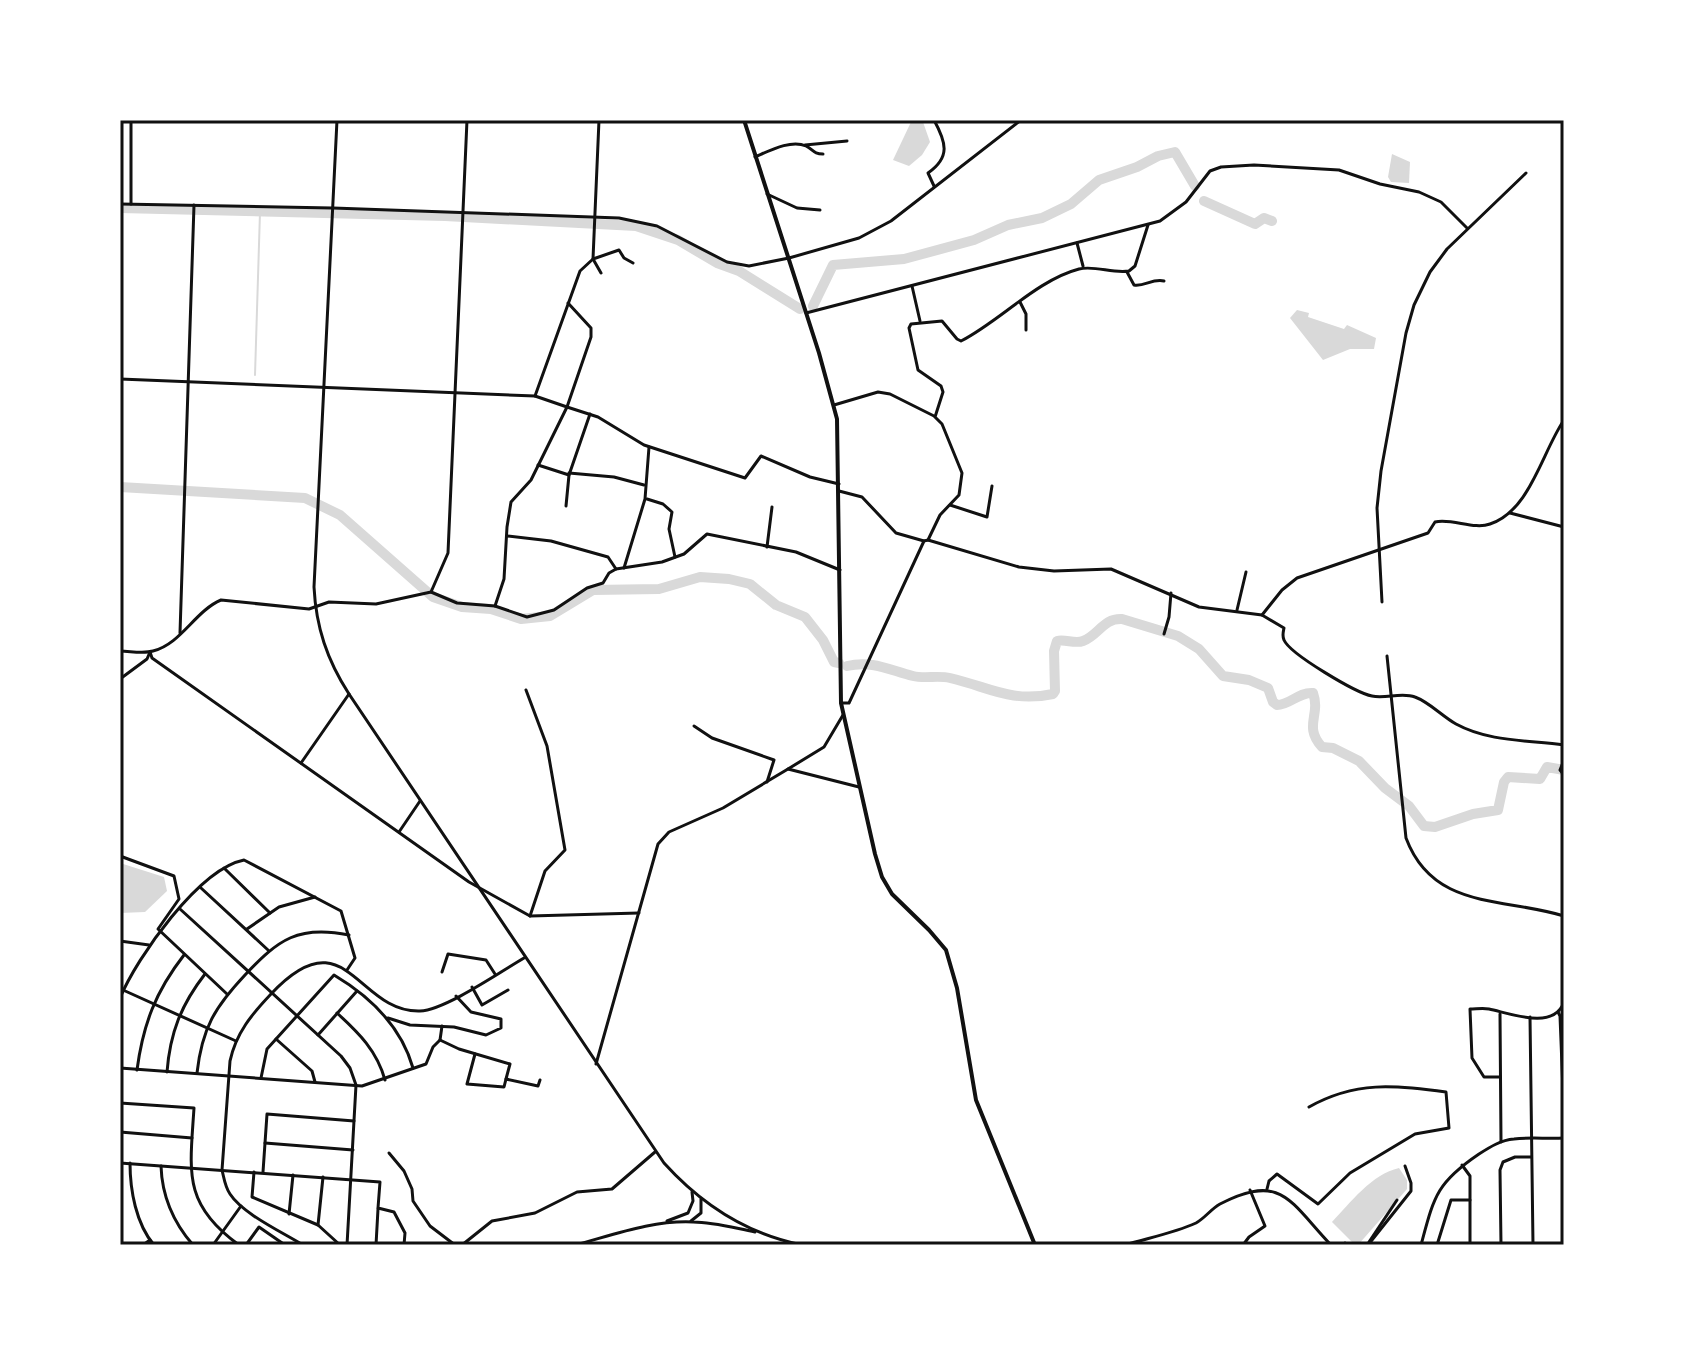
<svg xmlns="http://www.w3.org/2000/svg" width="1684" height="1365" viewBox="0 0 1684 1365" font-family="'Golos Text',sans-serif">
  <rect width="100%" height="100%" fill="#fff"/>
  <g fill="#d9d9d9">
    <path d="M911,122H923L930,142L922,155L909,166L893,160Z"/>
    <path d="M1392,154L1410,162L1409,183L1391,182L1388,177Z"/>
    <path d="M1297,310L1309,313L1308,317L1344,329L1347,325L1376,338L1374,349H1350L1323,360L1290,318Z"/>
    <path d="M120,863L164,877L167,891L145,912L120,913Z"/>
    <path d="M1399,1168L1407,1180V1189L1358,1245H1355L1332,1222C1350,1203 1372,1174 1399,1168Z"/>
  </g>
  <g fill="none" stroke-linecap="round" stroke-linejoin="round">
    <path stroke="#d9d9d9" stroke-width="2" d="M255,375L260,212"/>
    <g stroke="#d9d9d9" stroke-width="10">
      <path d="M1204,201L1255,224L1264,218L1272,221"/>
      <path d="M120,208L445,216L636,226L678,240L717,263L739,271L800,309"/>
      <path d="M813,306L833,265L904,259L974,240L1008,225L1042,218L1071,204L1099,180L1137,167L1158,156L1175,152L1195,186"/>
      <path d="M120,487L305,498L340,515L433,597L462,607L491,609L521,619L550,616L593,590L659,589L700,577L729,579L750,584L776,605L805,617L823,640L834,662L839,663"/>
      <path d="M847,666C872,660 889,670 913,676C925,679 938,675 950,678C989,687 1011,703 1053,694L1055,691L1054,651L1057,641C1065,639 1075,644 1083,641C1099,635 1103,618 1122,619L1178,636L1199,649L1223,676L1249,680L1268,688L1273,702L1277,705C1290,705 1298,692 1313,693C1321,715 1303,726 1322,747L1333,748L1359,761L1385,788L1409,806L1424,826L1435,827L1473,814L1498,810L1504,782L1508,777L1540,779L1547,767L1564,770"/>
    </g>
    <g stroke="#111" stroke-width="3">
      <path d="M934,120C946,142 951,157 928,173L934,186"/>
      <path d="M805,145L847,141"/>
      <path d="M755,157C769,151 791,139 806,146C814,150 813,154 823,154"/>
      <path d="M767,194L797,208L820,210"/>
      <path d="M120,204L332,208"/>
      <path d="M131,204V120"/>
      <path d="M1077,243L1083,266"/>
      <path d="M1127,272L1134,285C1144,287 1153,278 1164,281"/>
      <path d="M601,273L593,259L619,250L624,258L633,263"/>
      <path d="M912,286L920,321"/>
      <path d="M1020,302L1026,314V330"/>
      <path d="M568,303L591,328V337L567,407L598,417L644,445L745,478L761,456L810,477L839,484"/>
      <path d="M806,313L1160,221L1186,202L1210,171L1221,167L1254,165L1339,170L1380,184L1419,192L1441,202L1467,228"/>
      <path d="M120,379L535,396L567,407L531,480L511,502L507,527L504,579L495,606"/>
      <path d="M535,396L580,271L593,259L599,120"/>
      <path d="M834,405L878,392L890,394L934,416"/>
      <path d="M538,465L569,475L590,414"/>
      <path d="M569,473L614,477L644,485"/>
      <path d="M839,491L862,497L896,533L924,541"/>
      <path d="M647,499L663,504L672,512L669,529L675,557"/>
      <path d="M950,505L987,517L992,486"/>
      <path d="M566,506L569,475"/>
      <path d="M1510,513L1564,527"/>
      <path d="M507,536L551,541L608,557L616,569"/>
      <path d="M928,540L1019,567L1054,571L1111,569L1199,607L1262,615L1284,628C1283,633 1282,636 1284,640C1290,654 1356,693 1372,696C1385,699 1402,692 1415,697C1429,702 1442,716 1456,724C1489,742 1528,740 1564,745"/>
      <path d="M767,547L772,507"/>
      <path d="M624,568L645,499L649,447"/>
      <path d="M431,592L457,603L495,606L527,617L554,610L587,588L603,583L609,573L616,569L662,562L684,554L707,534L796,552L840,570"/>
      <path d="M1237,610L1246,572"/>
      <path d="M1262,615L1282,590L1297,578L1428,533L1435,522C1452,518 1474,530 1490,524C1530,511 1542,452 1564,420"/>
      <path d="M180,633L194,205"/>
      <path d="M1164,634L1169,617L1171,593"/>
      <path d="M120,651C130,651 143,654 153,651C181,644 195,611 221,600L309,609L329,602L376,604L431,592L448,553L467,120"/>
      <path d="M150,652L152,658L469,882L530,916L639,913"/>
      <path d="M120,679L147,659L150,652"/>
      <path d="M526,690L547,746L565,850L545,871L530,916"/>
      <path d="M841,703H849L924,541L928,540L940,515L959,495L962,473L942,424L935,417L943,392L941,386L918,370L909,328L911,324L942,321L957,339L961,341C1000,321 1037,280 1079,269C1095,265 1113,274 1129,271L1135,266L1148,225"/>
      <path d="M694,726L712,738L774,760L767,782"/>
      <path d="M1564,760L1560,770L1564,775"/>
      <path d="M301,763L349,694"/>
      <path d="M788,769L824,747L843,715"/>
      <path d="M399,832L420,801"/>
      <path d="M120,856L174,876L179,899L158,929L227,994"/>
      <path d="M224,868L270,913"/>
      <path d="M201,888L268,950"/>
      <path d="M180,909L341,1056L350,1068L356,1085L347,1245"/>
      <path d="M247,929L279,907L315,897"/>
      <path d="M120,941L149,945"/>
      <path d="M442,972L448,954L486,960L495,974"/>
      <path d="M472,987L482,1005L508,990"/>
      <path d="M123,990L236,1041"/>
      <path d="M120,998C137,957 199,869 244,860L341,911L355,958L347,970"/>
      <path d="M1558,1012L1560,1016L1564,1116"/>
      <path d="M337,1013C359,1033 377,1051 385,1080"/>
      <path d="M1500,1014L1501,1142"/>
      <path d="M1530,1017L1533,1245"/>
      <path d="M388,1018L410,1025L454,1027L486,1035L501,1028V1019L471,1012L456,996"/>
      <path d="M442,1026L440,1040L459,1049L510,1064L506,1079"/>
      <path d="M318,1035L357,991"/>
      <path d="M276,1039L312,1071L315,1082"/>
      <path d="M475,1054L467,1084L504,1087L506,1079L538,1086L540,1080"/>
      <path d="M596,1064L658,844L669,832L723,808L788,769L859,787"/>
      <path d="M120,1068L362,1086L426,1064L433,1047L440,1040"/>
      <path d="M137,1070C143,1024 156,991 184,955"/>
      <path d="M167,1072C170,1033 181,1005 205,974"/>
      <path d="M197,1073C202,1028 215,1007 245,975C279,939 298,925 349,935"/>
      <path d="M1500,1077H1484L1472,1058L1470,1009C1476,1009 1483,1008 1489,1009C1509,1013 1554,1031 1564,1002"/>
      <path d="M261,1078L267,1049L334,975C371,997 401,1026 413,1068"/>
      <path d="M120,1103L194,1108C190,1171 182,1204 239,1245"/>
      <path d="M120,1132L192,1138"/>
      <path d="M265,1143L353,1150"/>
      <path d="M389,1153L404,1171L412,1189L413,1201L430,1226L455,1245"/>
      <path d="M120,1163L380,1182L378,1208L394,1212L405,1233L404,1245"/>
      <path d="M130,1163C130,1190 136,1224 154,1245"/>
      <path d="M1462,1165L1470,1176V1245"/>
      <path d="M161,1166C162,1197 173,1222 193,1245"/>
      <path d="M254,1172L252,1197L318,1225L340,1245"/>
      <path d="M263,1172L267,1114L354,1121"/>
      <path d="M1267,1189L1269,1181L1277,1174L1318,1204L1350,1173L1415,1134L1449,1128L1446,1092C1395,1085 1355,1081 1309,1107"/>
      <path d="M289,1214L293,1175"/>
      <path d="M318,1225L323,1177"/>
      <path d="M143,1245L150,1240"/>
      <path d="M213,1245L241,1206"/>
      <path d="M246,1245L259,1227L285,1245"/>
      <path d="M376,1245L378,1209"/>
      <path d="M462,1245L492,1221L535,1213L577,1192L612,1189L655,1152"/>
      <path d="M1243,1245L1249,1237L1265,1226L1250,1190"/>
      <path d="M1342,1245L1345,1243L1348,1245"/>
      <path d="M1367,1245L1397,1200"/>
      <path d="M1368,1245L1411,1191V1183L1405,1166"/>
      <path d="M1421,1245C1434,1197 1436,1183 1479,1154C1490,1147 1501,1140 1514,1139C1530,1137 1547,1139 1564,1138"/>
      <path d="M1437,1245L1451,1200H1470"/>
      <path d="M1501,1245L1500,1170L1503,1162L1515,1157H1531"/>
      <path d="M1564,1245V1156"/>
    </g>
    <g stroke="#111" stroke-width="3">
      <path d="M337,120L314,587C316,627 327,660 349,694L664,1163C702,1205 747,1234 802,1245"/>
      <path d="M333,208L619,218L657,226L727,262L749,266L789,258L859,238L891,221L1021,120"/>
      <path d="M1382,602L1377,508L1381,471L1406,333L1414,305L1430,272L1447,249L1526,173"/>
      <path d="M1387,656L1406,838C1433,910 1502,897 1564,916"/>
      <path d="M667,1221L688,1213L693,1201L692,1192"/>
      <path d="M691,1221L701,1213V1199"/>
      <path d="M303,1245C282,1232 243,1214 230,1194C225,1187 224,1178 222,1170L230,1061C236,1033 252,1014 271,994C346,914 357,1013 420,1011C445,1010 500,972 524,958"/>
      <path d="M575,1245C613,1235 653,1220 693,1222C714,1222 734,1228 755,1232"/>
      <path d="M1125,1245C1148,1238 1174,1233 1196,1223C1205,1218 1211,1209 1220,1204C1282,1172 1290,1202 1331,1245"/>
    </g>
    <path stroke="#111" stroke-width="4" d="M744,120L819,353L837,419L841,703L875,854L882,877L892,894L929,930L946,950L957,988L976,1100L1035,1245"/>
  </g>
  <rect width="1684" height="1365" fill="none" stroke="#ffffff" stroke-width="244"/>
  <rect x="122" y="122" width="1440" height="1121" fill="none" stroke="#111" stroke-width="3"/>
</svg>
